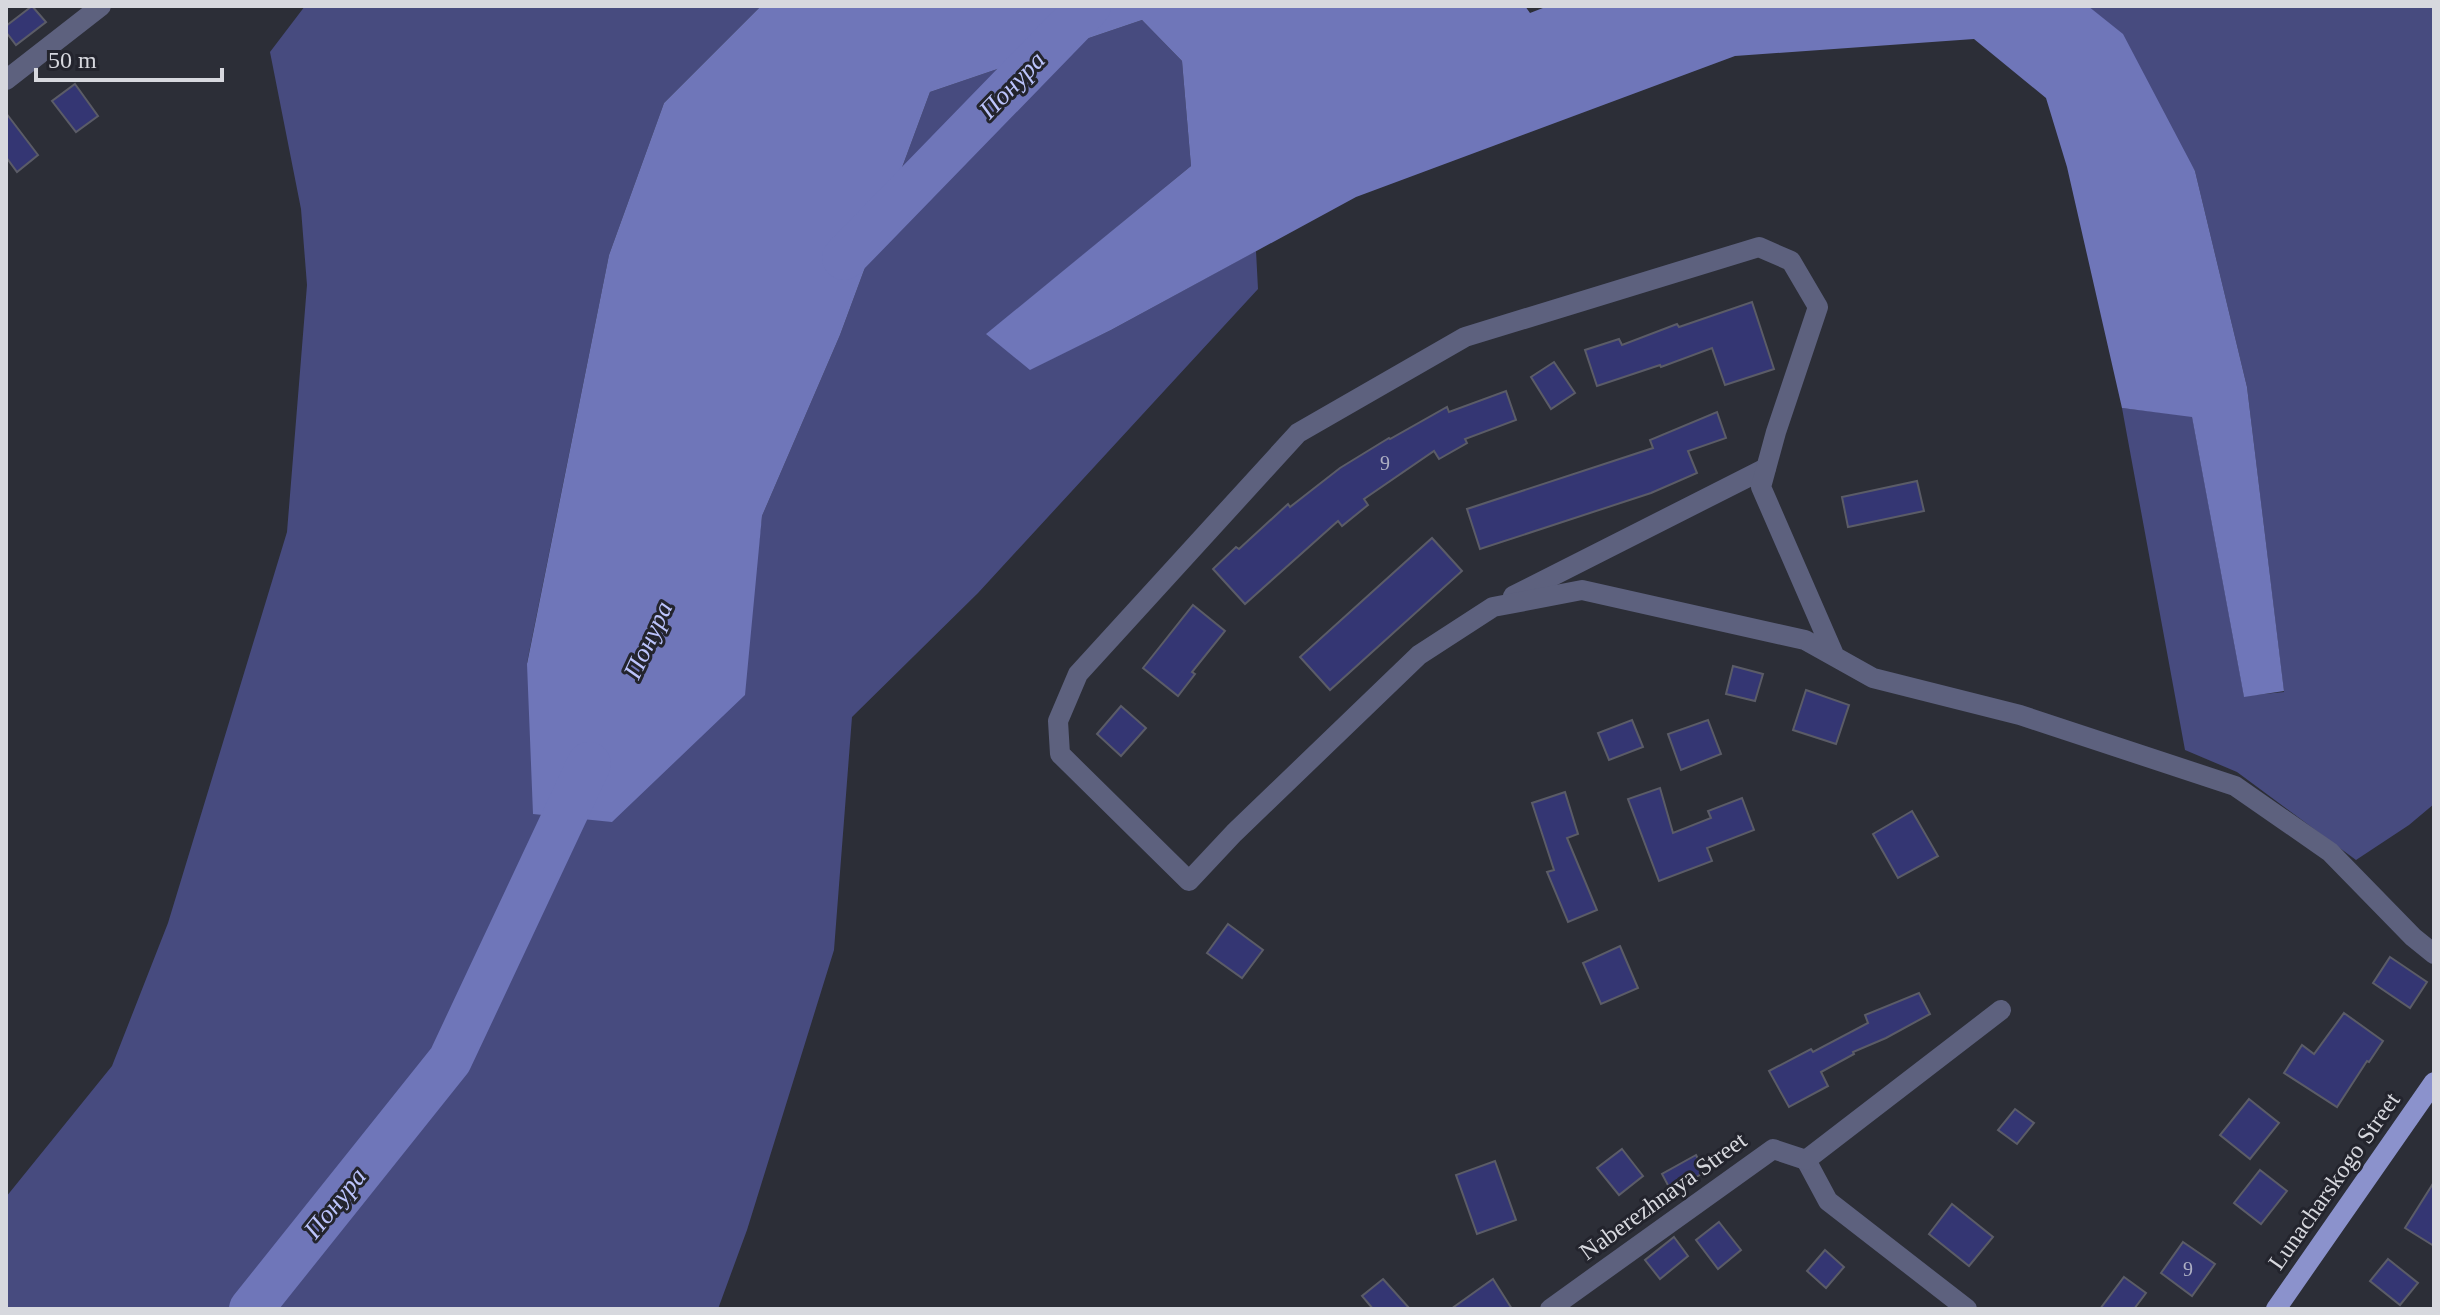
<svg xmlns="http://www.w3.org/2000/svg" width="2440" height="1315" viewBox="0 0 2440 1315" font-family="'Times New Roman',serif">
  <rect width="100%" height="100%" fill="#2c2e37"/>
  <g fill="#474b7f">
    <path d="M305,6H761L664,103L609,255L527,663L752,602L762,516L840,335L930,92L1142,20L1182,61L1191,166L987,334L1030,369L1111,330L1256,251L1258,289L978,593L852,717L834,950L747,1230L718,1309H6V1197L112,1066L168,923L287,532L307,285L301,209L270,52Z"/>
    <path d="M2088,6H2434V804L2409,825L2356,860L2237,772L2185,750L2122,408L2192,416L2244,696L2284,692L2247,387L2195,171Z"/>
  </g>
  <path fill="#6f76b9" d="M761,6H1525L1530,13L1548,6H2088L2123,34L2195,171L2247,387L2284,691L2244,697L2192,417L2122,408L2067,167L2046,98L1974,39L1735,56L1356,197L1111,330L1030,370L986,334L1191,166L1182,61L1142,20L930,92L840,335L762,516L745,695L612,822L533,814L527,664L609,255L664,103Z"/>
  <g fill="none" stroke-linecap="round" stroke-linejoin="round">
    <g stroke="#6f76b9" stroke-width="44">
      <path d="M844,258L1089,6"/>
      <path d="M251,1309L450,1060L589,764"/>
    </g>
  </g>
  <g fill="#343673" stroke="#5b5c67" stroke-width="2">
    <path d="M32,6L46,22L16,45L6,32V26Z"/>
    <path d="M75,84L98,116L76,132L52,101Z"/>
    <path d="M6,113L38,155L17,172L6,157Z"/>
    <path d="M1752,302L1774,369L1725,385L1712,348L1661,367L1660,365L1597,386L1585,350L1619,339L1622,345L1677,324L1679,327Z"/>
    <path d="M1554,362L1575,393L1551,409L1531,377Z"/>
    <path d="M1506,391L1516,420L1465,439L1467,443L1439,459L1434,451L1364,499L1368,505L1342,526L1338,521L1245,604L1213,569L1236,547L1239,549L1288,504L1290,507L1340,468L1389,438L1390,439L1447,407L1449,412Z"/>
    <path d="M1717,412L1726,438L1688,451L1697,473L1651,493L1480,549L1467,509L1653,448L1650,440Z"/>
    <path d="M1917,481L1924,511L1848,527L1842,497Z"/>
    <path d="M1432,538L1462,571L1330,690L1300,657Z"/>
    <path d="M1193,605L1225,631L1192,672L1195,674L1178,696L1143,668Z"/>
    <path d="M1733,666L1763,674L1755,701L1726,694Z"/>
    <path d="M1806,690L1849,705L1836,744L1793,730Z"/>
    <path d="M1121,706L1146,728L1121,756L1097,734Z"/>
    <path d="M1632,720L1643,747L1609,760L1598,733Z"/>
    <path d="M1708,720L1721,754L1681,770L1668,734Z"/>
    <path d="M1660,788L1673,833L1711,818L1708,811L1742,798L1754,830L1707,848L1712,861L1659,881L1628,799Z"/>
    <path d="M1565,792L1578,834L1567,838L1597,910L1568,922L1547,872L1554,870L1532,803Z"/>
    <path d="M1912,811L1938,856L1898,878L1873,834Z"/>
    <path d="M1228,924L1263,950L1242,978L1207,953Z"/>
    <path d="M1620,946L1638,988L1601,1004L1583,963Z"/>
    <path d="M2390,957L2427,982L2410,1008L2373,983Z"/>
    <path d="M1919,993L1930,1014L1886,1038L1853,1052L1854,1054L1821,1072L1828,1086L1789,1107L1769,1071L1811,1049L1813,1052L1868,1023L1865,1015Z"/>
    <path d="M2344,1013L2383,1041L2369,1062L2367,1061L2337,1107L2284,1073L2302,1045L2314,1054Z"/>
    <path d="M2249,1099L2279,1123L2250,1159L2220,1135Z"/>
    <path d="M2015,1109L2034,1123L2017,1144L1998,1130Z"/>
    <path d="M1622,1149L1643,1176L1619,1195L1597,1168Z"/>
    <path d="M1696,1155L1705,1172L1671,1191L1662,1174Z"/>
    <path d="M1495,1161L1516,1220L1477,1234L1456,1175Z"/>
    <path d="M2260,1170L2287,1191L2261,1224L2234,1203Z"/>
    <path d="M2434,1182V1246L2405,1228Z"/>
    <path d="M1952,1204L1993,1237L1969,1266L1929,1234Z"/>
    <path d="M1719,1222L1741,1250L1718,1269L1696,1240Z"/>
    <path d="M1674,1237L1688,1256L1660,1279L1645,1260Z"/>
    <path d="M2183,1242L2215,1264L2192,1296L2161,1273Z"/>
    <path d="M1825,1250L1844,1267L1826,1288L1807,1271Z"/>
    <path d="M2388,1259L2418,1283L2400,1305L2370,1281Z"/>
    <path d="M2124,1277L2146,1293L2134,1309H2100Z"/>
    <path d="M1383,1279L1410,1309H1373L1362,1296Z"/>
    <path d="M1493,1279L1512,1309H1451Z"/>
  </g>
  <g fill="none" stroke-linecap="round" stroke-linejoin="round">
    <g stroke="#5d617e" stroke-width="20">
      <path d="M6,80L101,6"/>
      <path d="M1513,596L1766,468"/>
      <path d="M1835,657L1761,487L1776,432L1818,307L1791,261L1759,247L1465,337L1298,433L1078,674L1058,721L1060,754L1189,881L1234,833L1419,655L1493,607L1582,590L1805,640L1873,678L2020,715L2235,786L2330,852L2413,937L2434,954"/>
      <path d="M1806,1160L1828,1201L1967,1309"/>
      <path d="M1550,1309L1773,1149L1806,1160L2001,1010"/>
    </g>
    <path stroke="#8b92cc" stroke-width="20" d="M2276,1309L2434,1082"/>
  </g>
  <g text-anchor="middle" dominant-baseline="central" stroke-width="6" stroke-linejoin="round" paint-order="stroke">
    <g font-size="20" fill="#aeb0c3">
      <text x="1385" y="463">9</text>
      <text x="2188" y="1269">9</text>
    </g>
    <g font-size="24" fill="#d7d8de" stroke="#23242d">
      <text transform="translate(2334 1181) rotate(-55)">Lunacharskogo Street</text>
      <text transform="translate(1663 1196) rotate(-36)">Naberezhnaya Street</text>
    </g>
    <g font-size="26" font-style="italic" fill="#bcc4fc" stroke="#23242d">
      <text transform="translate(1012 85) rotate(-46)">Понура</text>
      <text transform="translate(648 640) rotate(-65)">Понура</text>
      <text transform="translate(335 1203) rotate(-51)">Понура</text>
    </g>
  </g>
  <rect width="2440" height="1315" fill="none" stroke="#d7d8de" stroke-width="16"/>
  <path d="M36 68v12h186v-12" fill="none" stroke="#d7d8de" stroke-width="4"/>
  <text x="48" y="68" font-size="24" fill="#d7d8de" stroke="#23242d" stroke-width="6" paint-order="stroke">50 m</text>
</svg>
